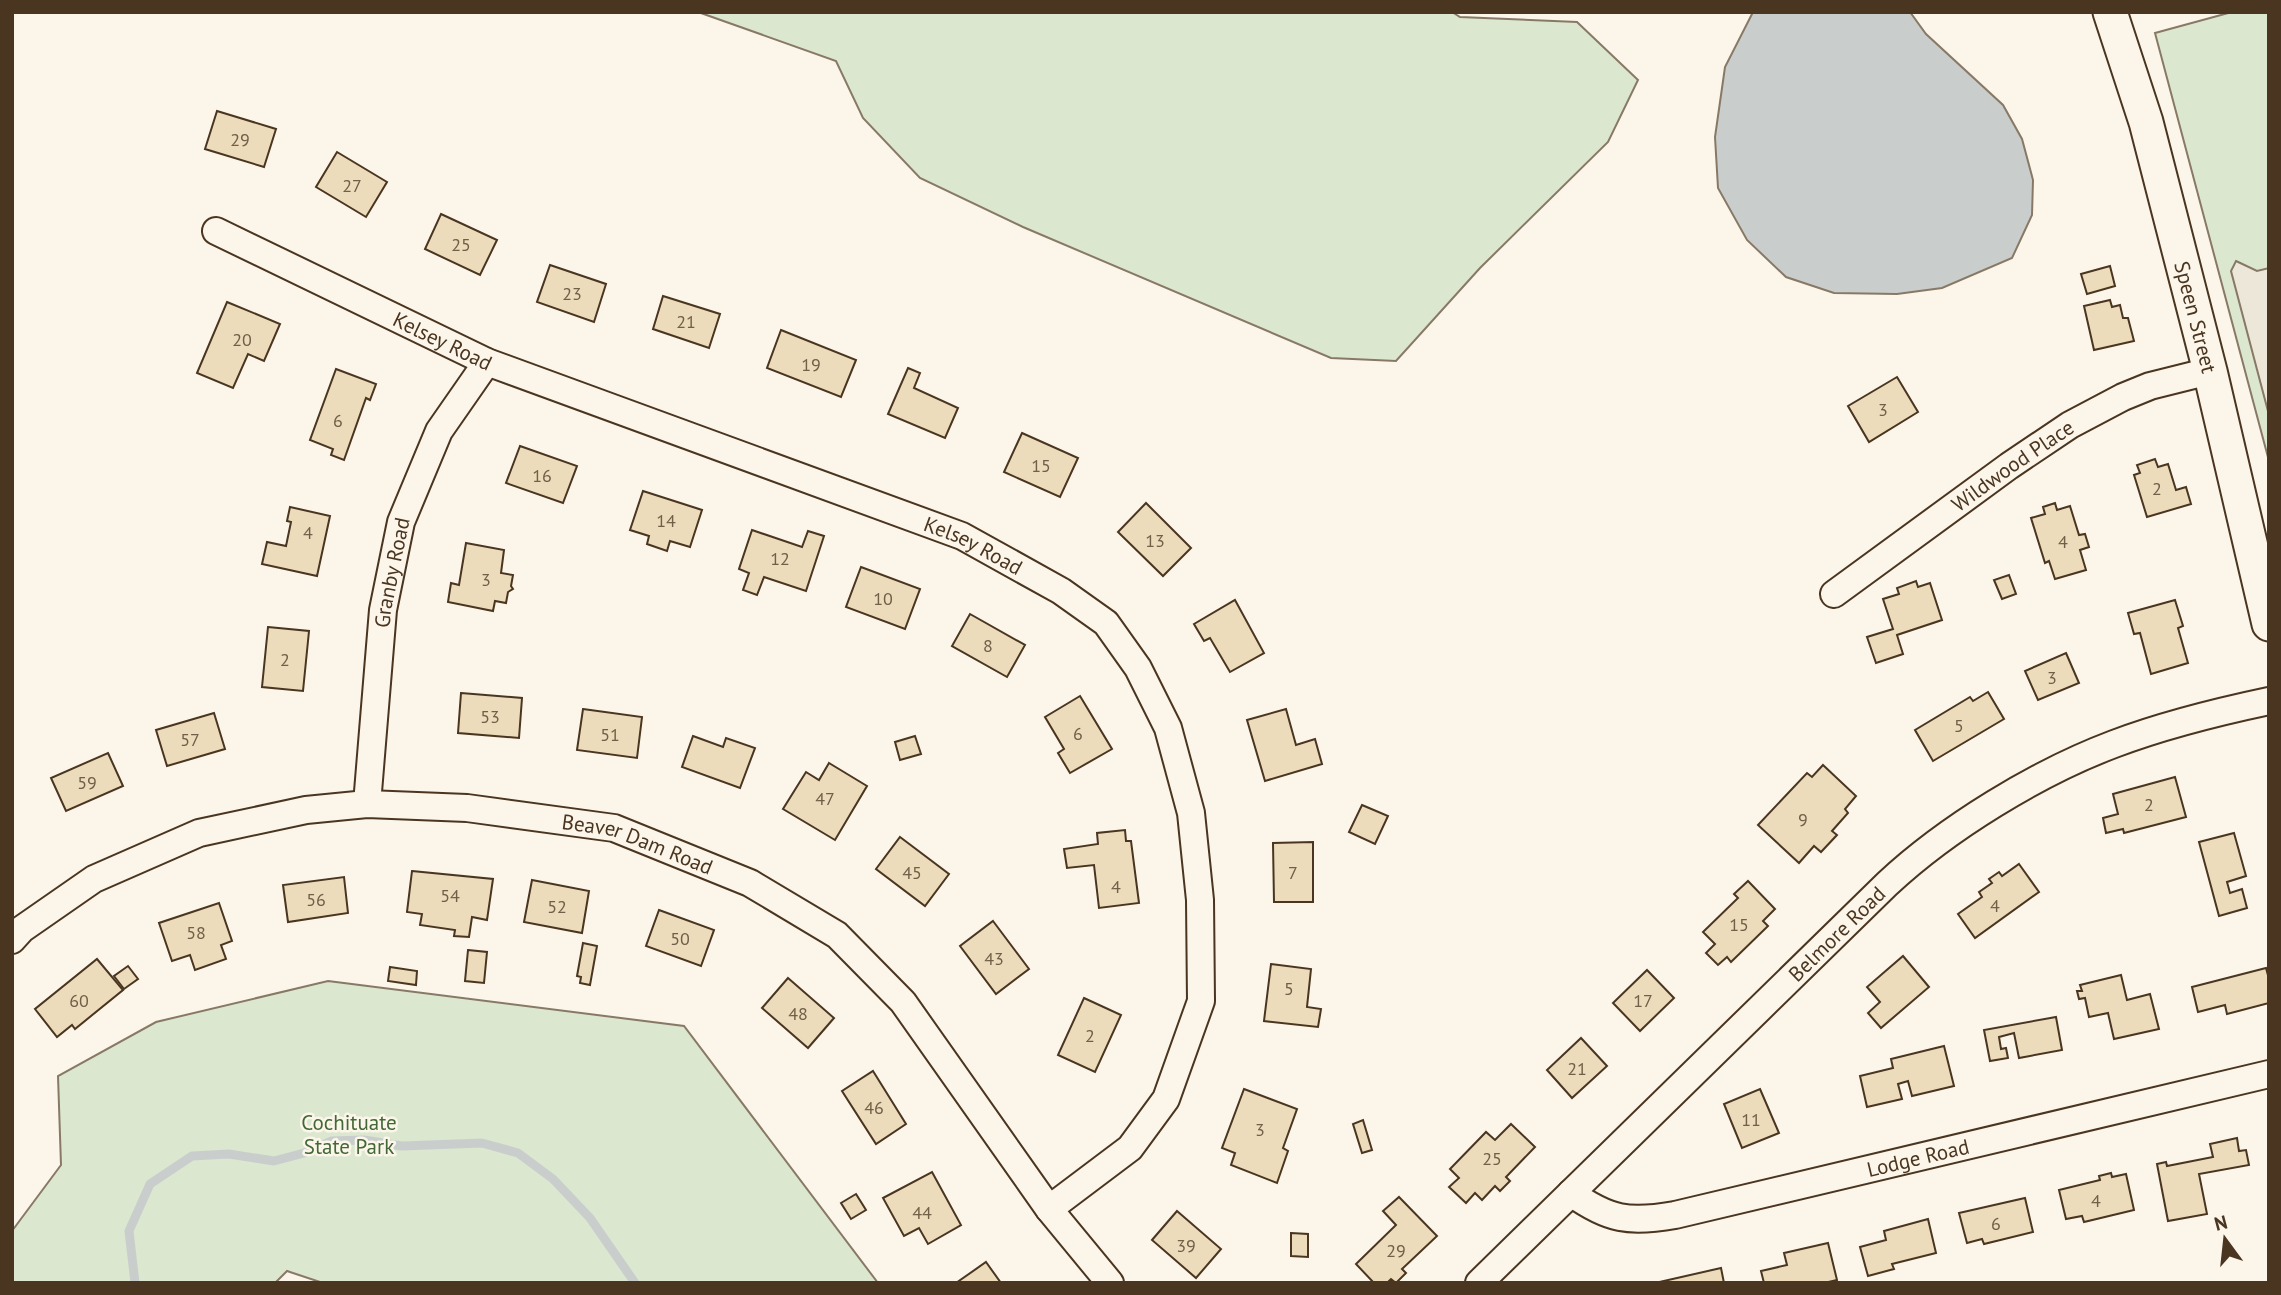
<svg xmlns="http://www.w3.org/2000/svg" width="2281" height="1295" viewBox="0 0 2281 1295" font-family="'PT Sans',sans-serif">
  <rect width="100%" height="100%" fill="#fbf6e9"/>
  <g fill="#dce7d0" stroke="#887966" stroke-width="2">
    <path d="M698,12H1452L1460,17L1577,22L1638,80L1608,142L1480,268L1396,361L1331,358L1023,227L920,178L863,118L836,61Z"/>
    <path d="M2232,12H2269V461L2155,33Z"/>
    <path d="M328,981L684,1026L878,1283H323L287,1271L275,1283H12V1231L61,1165L58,1076L156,1022Z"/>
  </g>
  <path fill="#ede7d9" stroke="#887966" stroke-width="2" d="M2236,261L2257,271L2269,268V415L2231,271Z"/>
  <path fill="#c9cecd" stroke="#887966" stroke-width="2" d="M1753,12H1910L1926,34L2003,105L2022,139L2033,180L2032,215L2012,258L1942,288L1897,294L1834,293L1786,277L1747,240L1718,188L1715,137L1725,67Z"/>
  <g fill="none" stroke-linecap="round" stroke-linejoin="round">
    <path stroke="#c9cecd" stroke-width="9" d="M135,1283L129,1231L150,1184L192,1156L229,1154L274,1161L304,1153L332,1141L364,1140L402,1146L482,1143L518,1153L553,1179L590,1218L635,1283"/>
  </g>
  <g fill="#ecdcbc" stroke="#4a3520" stroke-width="2">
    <path d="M217,111L276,129L264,167L205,149Z"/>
    <path d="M337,152L387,182L366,217L316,187Z"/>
    <path d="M441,214L497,240L480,275L425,249Z"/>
    <path d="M550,265L606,284L594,322L537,302Z"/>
    <path d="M2110,266L2115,286L2087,294L2081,274Z"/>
    <path d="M663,296L720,314L709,348L653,329Z"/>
    <path d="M2110,300L2112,307L2120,305L2123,318H2128L2134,341L2094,350L2084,306Z"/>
    <path d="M227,302L280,324L264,361L248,354L233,388L197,373Z"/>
    <path d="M781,330L856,360L841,397L767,368Z"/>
    <path d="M908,368L920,373L914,388L958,408L945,438L888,414Z"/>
    <path d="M336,369L376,384L370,400L366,398L344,460L331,455L333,449L310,440Z"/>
    <path d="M1897,377L1918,412L1869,442L1848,406Z"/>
    <path d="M1022,433L1078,458L1060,497L1004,472Z"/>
    <path d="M520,446L577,466L563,503L506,483Z"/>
    <path d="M2155,459L2158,467L2168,464L2176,490L2186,487L2191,504L2147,517L2134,475L2140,473L2137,465Z"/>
    <path d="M643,491L702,510L690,547L670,541L667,551L647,544L649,536L630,530Z"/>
    <path d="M1146,503L1191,548L1163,576L1118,532Z"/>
    <path d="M2055,503L2057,510L2070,506L2079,535L2085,534L2089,547L2080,550L2086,570L2055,579L2049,561L2045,563L2031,518L2045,514L2043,507Z"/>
    <path d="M290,507L330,516L317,576L262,564L267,542L286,546L291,522L287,521Z"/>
    <path d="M752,530L802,547L808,531L824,536L806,591L764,577L757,595L743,590L749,573L739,569Z"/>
    <path d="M466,543L504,550L501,573L513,575L511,586L513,589L508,592L506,603L495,601L493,611L448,602L451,583L459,585Z"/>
    <path d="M861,567L920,589L905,629L846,607Z"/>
    <path d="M2009,575L2016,594L2002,599L1994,580Z"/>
    <path d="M1916,581L1918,587L1930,583L1942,620L1897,635L1903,654L1876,663L1867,637L1893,629L1883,599L1899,594L1897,588Z"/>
    <path d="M1235,600L1264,653L1230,672L1210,638L1204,641L1194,624Z"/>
    <path d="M2175,600L2183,626L2178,628L2188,663L2151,674L2140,633L2134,634L2128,613Z"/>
    <path d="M970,614L1025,645L1007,677L952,646Z"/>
    <path d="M268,627L309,631L303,691L262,687Z"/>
    <path d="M2066,653L2079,683L2038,700L2025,671Z"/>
    <path d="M1988,692L2004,719L1933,761L1915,730L1970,697L1973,701Z"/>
    <path d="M461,693L522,698L519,738L458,733Z"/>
    <path d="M1080,696L1112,749L1070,773L1058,753L1064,749L1045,717Z"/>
    <path d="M583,709L642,717L637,758L577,750Z"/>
    <path d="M1286,709L1296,745L1315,739L1322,764L1265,781L1247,720Z"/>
    <path d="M214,713L225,749L167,766L156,730Z"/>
    <path d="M693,736L723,747L726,738L755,748L740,788L682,767Z"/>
    <path d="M915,736L921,754L900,760L895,742Z"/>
    <path d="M108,753L123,786L66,811L51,778Z"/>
    <path d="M829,763L867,786L835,840L783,809L806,772L819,780Z"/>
    <path d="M1823,765L1856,796L1845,809L1848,813L1832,831L1837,835L1821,852L1814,846L1799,863L1758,825L1807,773L1812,777Z"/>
    <path d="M2175,777L2186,817L2124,833L2123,829L2106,833L2103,818L2118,814L2113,794Z"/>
    <path d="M1362,805L1388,816L1375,844L1349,832Z"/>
    <path d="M1125,830L1126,841H1131L1139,903L1099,908L1094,865L1067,868L1064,849L1098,844L1097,833Z"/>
    <path d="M2234,833L2246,876L2227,882L2230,893L2242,889L2247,908L2219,916L2199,842Z"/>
    <path d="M900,837L949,874L925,906L876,869Z"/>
    <path d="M1313,842V902H1274L1273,843Z"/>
    <path d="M2019,864L2039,892L1975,938L1958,914L1982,897L1979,892L1992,883L1989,879L1999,872L2002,876Z"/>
    <path d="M412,871L493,879L487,920L472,917L469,937L454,936L455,930L420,925L422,914L407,912Z"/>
    <path d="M344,877L348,913L288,922L283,885Z"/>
    <path d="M532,880L589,891L582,933L524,922Z"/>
    <path d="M1748,881L1775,909L1763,921L1768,926L1731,962L1727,957L1718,965L1706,953L1715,944L1703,932L1738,898L1734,894Z"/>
    <path d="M219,903L232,941L221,945L226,959L195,970L190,955L172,961L159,923Z"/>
    <path d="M659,910L714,930L701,966L646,946Z"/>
    <path d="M993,921L1029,969L996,994L960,946Z"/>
    <path d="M583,943L597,946L590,985L580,983L581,977L577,976Z"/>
    <path d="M468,950L487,952L484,983L465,981Z"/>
    <path d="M1903,956L1929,987L1881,1028L1868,1013L1880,1002L1867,987Z"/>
    <path d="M97,959L123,990L75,1029L72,1025L57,1037L35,1009Z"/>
    <path d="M1271,964L1311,969L1307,1007L1321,1009L1318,1027L1264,1021Z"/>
    <path d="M128,966L138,979L124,989L114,976Z"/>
    <path d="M390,967L417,971L416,985L388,981Z"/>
    <path d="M2266,968L2269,979V1003L2227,1014L2225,1005L2198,1012L2192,987Z"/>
    <path d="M1647,970L1674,998L1640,1031L1613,1003Z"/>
    <path d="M2121,975L2127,1000L2150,994L2159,1029L2114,1039L2108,1013L2089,1017L2085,998L2079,999L2077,991H2082L2080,985Z"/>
    <path d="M788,978L834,1018L808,1048L762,1008Z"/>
    <path d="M1084,998L1121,1015L1095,1072L1058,1055Z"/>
    <path d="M2056,1017L2062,1050L2019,1058L2014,1033L1999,1037L2001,1049L2006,1048L2008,1058L1990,1061L1984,1030Z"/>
    <path d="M1581,1038L1607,1066L1572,1098L1547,1070Z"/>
    <path d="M1944,1046L1954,1086L1912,1096L1908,1081L1898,1084L1902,1099L1867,1107L1860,1076L1893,1068L1891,1059Z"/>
    <path d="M873,1071L906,1124L876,1144L842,1091Z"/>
    <path d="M1244,1089L1297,1109L1283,1148L1288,1151L1277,1183L1231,1165L1235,1153L1222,1148Z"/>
    <path d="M1760,1089L1779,1133L1742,1148L1724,1104Z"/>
    <path d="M1363,1120L1372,1150L1362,1153L1353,1124Z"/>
    <path d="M1511,1124L1535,1147L1506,1177L1510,1181L1500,1191L1495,1186L1482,1200L1475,1193L1466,1203L1449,1187L1459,1178L1450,1169L1486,1132L1495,1140Z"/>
    <path d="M2237,1138L2239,1151L2246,1150L2249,1165L2199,1174L2207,1214L2168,1221L2157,1164L2166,1162L2167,1166L2213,1157L2210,1144Z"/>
    <path d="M932,1172L961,1225L928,1244L919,1228L904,1236L883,1198Z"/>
    <path d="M2111,1173L2112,1177L2126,1174L2134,1210L2084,1222L2082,1216L2066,1219L2059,1190L2100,1180L2099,1176Z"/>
    <path d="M856,1194L866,1210L851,1219L841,1203Z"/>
    <path d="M1399,1197L1437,1236L1402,1269L1406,1273L1396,1283L1391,1279L1387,1283H1374L1356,1264L1396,1225L1383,1211Z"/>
    <path d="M2025,1198L2033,1232L1984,1244L1982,1239L1967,1243L1959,1213Z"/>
    <path d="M1177,1211L1221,1249L1196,1278L1152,1240Z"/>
    <path d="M1928,1219L1936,1253L1892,1264L1894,1269L1868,1276L1860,1247L1886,1240L1884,1231Z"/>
    <path d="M1291,1233L1308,1234V1257L1291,1256Z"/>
    <path d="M1828,1243L1837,1280L1824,1283H1764L1761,1271L1787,1265L1784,1253Z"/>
    <path d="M986,1262L1001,1283H956Z"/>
    <path d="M1721,1268L1724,1283H1655Z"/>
  </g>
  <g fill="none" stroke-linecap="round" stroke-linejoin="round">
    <defs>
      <g id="minor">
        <path id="s1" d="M216,231L487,362L962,536L1061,591L1106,623L1138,668L1168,728L1191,813L1200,900L1201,1001L1166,1099L1130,1148L1049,1209"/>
        <path id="s2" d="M1834,594L2009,466L2070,425L2123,397L2150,386L2210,371"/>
        <path id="s3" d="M367,804L383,610L401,522L439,431L487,362"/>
        <path id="s4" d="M12,940L22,929L94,879L199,833L306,810L367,804L467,808L614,828L750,883L837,935L903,1002L1049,1209L1110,1283"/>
        <path id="s5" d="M1571,1193C1609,1220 1629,1223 1675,1215L2269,1074"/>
        <path id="s6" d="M1479,1283L1887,884C1947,828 2037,773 2114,744C2164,725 2217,712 2269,701"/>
      </g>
      <g id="tertiary">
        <path id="s7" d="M2110,12L2146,122L2210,371L2269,624"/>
      </g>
    </defs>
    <use href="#minor" stroke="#4a3520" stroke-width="30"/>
    <use href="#tertiary" stroke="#4a3520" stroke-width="37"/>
    <use href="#minor" stroke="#fbf6e9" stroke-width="26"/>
    <use href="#tertiary" stroke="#fbf6e9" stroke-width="33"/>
  </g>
  <g text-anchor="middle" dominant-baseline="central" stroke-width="5" stroke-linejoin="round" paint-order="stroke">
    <g font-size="18" fill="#725f47">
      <text x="240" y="139">29</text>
      <text x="352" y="185">27</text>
      <text x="461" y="244">25</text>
      <text x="572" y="293">23</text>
      <text x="686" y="321">21</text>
      <text x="242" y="339">20</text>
      <text x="811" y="364">19</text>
      <text x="1883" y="409">3</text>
      <text x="338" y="420">6</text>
      <text x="1041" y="465">15</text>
      <text x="542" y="475">16</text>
      <text x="2157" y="488">2</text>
      <text x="666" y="520">14</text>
      <text x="308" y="532">4</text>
      <text x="1155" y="540">13</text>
      <text x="2063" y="541">4</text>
      <text x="780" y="558">12</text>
      <text x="486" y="579">3</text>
      <text x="883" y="598">10</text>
      <text x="988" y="645">8</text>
      <text x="285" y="659">2</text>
      <text x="2052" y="677">3</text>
      <text x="490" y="716">53</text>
      <text x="1959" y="725">5</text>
      <text x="1078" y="733">6</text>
      <text x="610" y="734">51</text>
      <text x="190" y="739">57</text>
      <text x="87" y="782">59</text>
      <text x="825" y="798">47</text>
      <text x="2149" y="804">2</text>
      <text x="1803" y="819">9</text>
      <text x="912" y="872">45</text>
      <text x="1293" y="872">7</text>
      <text x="1116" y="886">4</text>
      <text x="450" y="895">54</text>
      <text x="316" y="899">56</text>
      <text x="1995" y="905">4</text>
      <text x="557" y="906">52</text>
      <text x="1739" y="924">15</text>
      <text x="196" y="932">58</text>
      <text x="680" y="938">50</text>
      <text x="994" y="958">43</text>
      <text x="1289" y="988">5</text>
      <text x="79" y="1000">60</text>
      <text x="1643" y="1000">17</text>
      <text x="798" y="1013">48</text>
      <text x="1090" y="1035">2</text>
      <text x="1577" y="1068">21</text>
      <text x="874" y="1107">46</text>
      <text x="1751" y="1119">11</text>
      <text x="1260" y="1129">3</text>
      <text x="1492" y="1158">25</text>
      <text x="2096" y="1200">4</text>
      <text x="922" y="1212">44</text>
      <text x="1996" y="1223">6</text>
      <text x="1186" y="1245">39</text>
      <text x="1396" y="1250">29</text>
    </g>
    <g font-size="21" fill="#4a3520" stroke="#fbf6e9">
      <text stroke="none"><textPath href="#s7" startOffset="317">Speen Street</textPath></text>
      <text stroke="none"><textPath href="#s1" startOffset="252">Kelsey Road</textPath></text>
      <text stroke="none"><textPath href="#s2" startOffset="220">Wildwood Place</textPath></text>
      <text stroke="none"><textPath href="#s1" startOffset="821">Kelsey Road</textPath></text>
      <text stroke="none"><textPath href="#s3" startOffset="233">Granby Road</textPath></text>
      <text stroke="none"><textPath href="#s4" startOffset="663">Beaver Dam Road</textPath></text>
      <text stroke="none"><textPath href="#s6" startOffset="500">Belmore Road</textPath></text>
      <text stroke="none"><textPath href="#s5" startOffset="360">Lodge Road</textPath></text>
    </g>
    <g font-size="21" fill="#436837" stroke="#fbf6e9">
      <text x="349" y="1122">Cochituate<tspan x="349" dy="24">State Park</tspan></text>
    </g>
  </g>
  <rect width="2281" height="1295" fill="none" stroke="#4a3520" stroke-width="28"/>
  <g transform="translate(2225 1239) rotate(345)" stroke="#fbf6e9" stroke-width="5" paint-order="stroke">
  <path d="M0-5L12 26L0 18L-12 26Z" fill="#4a3520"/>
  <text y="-10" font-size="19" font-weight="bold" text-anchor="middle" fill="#4a3520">N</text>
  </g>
</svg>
